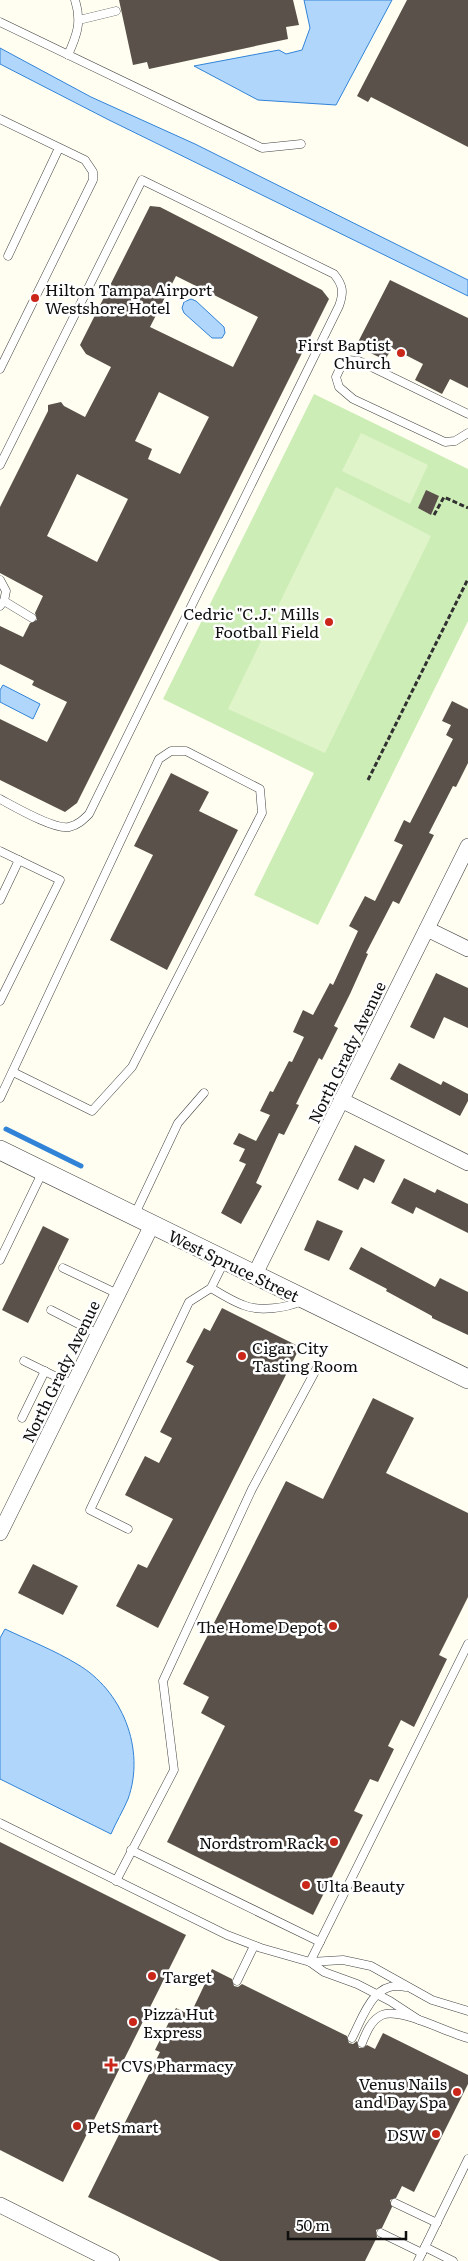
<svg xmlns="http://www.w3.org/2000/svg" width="468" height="2261" viewBox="0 0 468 2261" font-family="Literata,serif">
  <rect width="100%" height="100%" fill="#fffef1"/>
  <path fill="#cdedb6" d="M314,394L468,469V621L318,925L254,895L314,773L163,699Z"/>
  <g fill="#e0f4c9">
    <path d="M361,433L428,465L410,504L342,471Z"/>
    <path d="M336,487L431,536L325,753L228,709Z"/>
  </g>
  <g fill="#b0d7fb" stroke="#3183d8">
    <path d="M304,0H392L336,105L258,100L194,66L279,50L286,54L302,50L310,28Z"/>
    <path d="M0,48L91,97L195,144L468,280V296L109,120L0,64Z"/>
    <path d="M191,299L196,301L224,327L225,333L222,338H212L184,313L182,308L184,302Z"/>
    <path d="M3,685L40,704L33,719L0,702V690Z"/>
    <path d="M5,1629C28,1640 54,1650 77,1664C122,1690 146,1749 128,1799C123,1811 116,1822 111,1834L0,1779V1638Z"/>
  </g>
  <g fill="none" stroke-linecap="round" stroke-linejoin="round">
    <path stroke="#3183d8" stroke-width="5" d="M6,1129L81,1166"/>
  </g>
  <g fill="#59514a" fill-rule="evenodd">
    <path d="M119,0H293L299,25L286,27L288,39L149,69L147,62L133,65Z"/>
    <path d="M407,0H468V147L371,97L368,102L357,96Z"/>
    <path d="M150,206L160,207L322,290L329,299L77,803L65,812L0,780V719L47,742L67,702L32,685L34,681L0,664V626L23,637L30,623L37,620L35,613L43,596L0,573V507L48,411V405L61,402L64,406L85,417L111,367L86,354L80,345ZM176,276L258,317L233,367L150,327ZM159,392L209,417L180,474L148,459L152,449L135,441ZM77,474L128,499L97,562L47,536Z"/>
    <path d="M390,280L468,318V388L450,379L442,394L415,380L423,364L392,348L385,360L356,346Z"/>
    <path d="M426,490L439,496L431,515L418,508Z"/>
    <path d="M452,701L468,709V763L456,787L453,786L429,833L434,835L399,904L393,901L366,953L368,954L350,994L334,1026L338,1028L322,1060L319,1058L296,1104L299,1105L284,1135L279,1133L256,1183L262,1186L241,1224L221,1213L246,1164L239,1161L245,1149L233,1144L239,1133L256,1141L270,1115L260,1111L270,1091L273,1092L289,1061L292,1062L304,1037L293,1032L303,1010L313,1015L330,983L333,985L358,931L349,926L365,896L375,901L403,845L394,841L404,820L410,823L453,739L446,735L451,725L442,721Z"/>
    <path d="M171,773L209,792L199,811L238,830L167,970L110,940L153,855L134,846Z"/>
    <path d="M436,973L468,988V1028L444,1017L434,1039L410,1027Z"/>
    <path d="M399,1063L441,1085L443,1081L468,1094V1101L460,1116L390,1079Z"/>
    <path d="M355,1145L385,1160L374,1183L364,1178L358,1190L338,1180Z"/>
    <path d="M404,1178L435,1193L437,1189L468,1204V1233L416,1207L413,1214L391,1203Z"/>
    <path d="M317,1220L343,1231L329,1261L304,1250Z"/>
    <path d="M43,1226L69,1239L28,1323L2,1310Z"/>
    <path d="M361,1247L435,1287L440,1278L468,1292V1335L432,1318V1316L386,1291L387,1289L349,1269Z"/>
    <path d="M222,1308L300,1347L158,1628L116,1606L138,1564L147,1568L173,1519L125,1495L145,1456L159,1463L172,1438L160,1432L194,1366L186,1362L204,1328L210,1331Z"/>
    <path d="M373,1398L414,1418L386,1473L468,1513V1597L439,1655L447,1659L414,1727L401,1720L388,1746L394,1749L378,1782L370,1779L354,1811L363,1815L313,1915L167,1842L225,1726L201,1713L209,1697L183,1684L286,1481L323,1499Z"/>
    <path d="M33,1564L78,1586L63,1615L18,1593Z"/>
    <path d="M0,1842L186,1935L63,2182L0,2150Z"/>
    <path d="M212,1969L232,1979L234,1986L238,1987L242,1984L347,2036L349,2043L353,2044L357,2041L359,2048H363L367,2045L375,2049L383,2033L468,2075V2084L414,2192L402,2186L396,2198L390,2200L392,2207L382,2228L376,2230L377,2237L365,2261H220L88,2197L160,2052L155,2050L176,2008L190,2015Z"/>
  </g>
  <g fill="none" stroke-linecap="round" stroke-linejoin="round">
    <defs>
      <g id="service">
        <path d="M79,20L116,11"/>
        <path d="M0,22L262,148L301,144"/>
        <path d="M68,55C77,35 82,22 75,0"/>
        <path d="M0,119L85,160L93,172V180L0,369"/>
        <path d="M8,256L59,148"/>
        <path d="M468,414L359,361L348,360L342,364L336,377L339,387L353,399L445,442L455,441L468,433"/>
        <path d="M0,465L142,180L334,274C343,285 344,292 339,306L89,814C83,820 78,825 69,827C54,830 15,807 0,799"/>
        <path d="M0,580L6,591L4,601L0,606"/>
        <path d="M4,601L32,618"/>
        <path d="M0,851L60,880L0,1001"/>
        <path d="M0,900L19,860"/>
        <path d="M0,1098L159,759L171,751H186L260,789L262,813L132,1067L92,1111L13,1072"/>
        <path d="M134,1216L178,1123L204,1093"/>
        <path d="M0,1260L43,1171"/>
        <path d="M63,1268L118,1294"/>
        <path d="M211,1288C221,1294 232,1301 243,1305C259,1312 286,1308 302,1301"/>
        <path d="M51,1310L98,1334"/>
        <path d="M24,1361L73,1385"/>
        <path d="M22,1418L45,1371"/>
        <path d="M128,1529L90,1510L189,1302L211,1288L225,1260"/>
        <path d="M0,1823L227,1935L261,1948L310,1962L324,1972L357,1984L390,2001L419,2020"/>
        <path d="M131,1850L320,1942"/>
        <path d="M116,1881L174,1770L163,1681L252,1489L318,1366"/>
        <path d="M310,1962L468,1644"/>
        <path d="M310,1962L343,1960L371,1966L432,2000L468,2011"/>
        <path d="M237,1981L254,1946"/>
        <path d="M352,2038C363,2017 374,1979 405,1987"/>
        <path d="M362,2043C366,2033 371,2020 382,2015C400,2007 447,2033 468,2038"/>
        <path d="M395,2203L437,2223"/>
        <path d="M381,2233L422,2253"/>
        <path d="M425,2247L453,2261"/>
        <path d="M418,2261L468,2159"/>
      </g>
      <g id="minor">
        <path d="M427,929L468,949"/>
        <path d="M341,1100L468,1163"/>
        <path d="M255,1274L468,846"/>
        <path d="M0,1533L152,1225"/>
        <path d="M0,2205L112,2261"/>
      </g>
      <path id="tertiary" d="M0,1150L468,1379"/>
    </defs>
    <use href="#service" stroke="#424242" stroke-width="9"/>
    <use href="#minor" stroke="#424242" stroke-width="16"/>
    <use href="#tertiary" stroke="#424242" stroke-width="20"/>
    <g stroke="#313131" stroke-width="3" stroke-dasharray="5 2.5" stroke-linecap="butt">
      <path d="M434,515L444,497L468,508"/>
      <path d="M368,780L468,579"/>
    </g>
    <use href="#service" stroke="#fff" stroke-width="8"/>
    <use href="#minor" stroke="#fff" stroke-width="15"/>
    <use href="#tertiary" stroke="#fff" stroke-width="19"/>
  </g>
  <g fill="#cb261a" stroke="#fff" stroke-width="2">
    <circle cx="35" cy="298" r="5"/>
    <circle cx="401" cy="353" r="5"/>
    <circle cx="329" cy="622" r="5"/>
    <circle cx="242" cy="1356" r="5"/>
    <circle cx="333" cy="1626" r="5"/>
    <circle cx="334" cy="1842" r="5"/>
    <circle cx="306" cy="1885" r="5"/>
    <circle cx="152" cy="1976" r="5"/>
    <circle cx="133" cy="2022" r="5"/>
    <path d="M108.5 2057.5h5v5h5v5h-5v5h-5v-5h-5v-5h5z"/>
    <circle cx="457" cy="2092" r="5"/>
    <circle cx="77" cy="2126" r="5"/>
    <circle cx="436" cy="2134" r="5"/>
  </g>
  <g text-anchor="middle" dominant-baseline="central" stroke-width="5" stroke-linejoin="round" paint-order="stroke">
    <g font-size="16" fill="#0f0f0f" stroke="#fff" text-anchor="start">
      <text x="45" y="289">Hilton Tampa Airport<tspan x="45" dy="18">Westshore Hotel</tspan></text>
      <text x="391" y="344" text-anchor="end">First Baptist<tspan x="391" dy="18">Church</tspan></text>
      <text x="319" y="613" text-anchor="end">Cedric "C.J." Mills<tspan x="319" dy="18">Football Field</tspan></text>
      <text x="252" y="1347">Cigar City<tspan x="252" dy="18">Tasting Room</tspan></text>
      <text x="323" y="1626" text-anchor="end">The Home Depot</text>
      <text x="324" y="1842" text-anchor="end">Nordstrom Rack</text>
      <text x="316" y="1885">Ulta Beauty</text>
      <text x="162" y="1976">Target</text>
      <text x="143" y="2013">Pizza Hut<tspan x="143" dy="18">Express</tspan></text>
      <text x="121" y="2065">CVS Pharmacy</text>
      <text x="447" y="2083" text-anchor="end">Venus Nails<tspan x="447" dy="18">and Day Spa</tspan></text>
      <text x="87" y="2126">PetSmart</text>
      <text x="426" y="2134" text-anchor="end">DSW</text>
    </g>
    <g font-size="16" fill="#0f0f0f" stroke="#fff">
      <text transform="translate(346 1052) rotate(-64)">North Grady Avenue</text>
      <text transform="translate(234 1265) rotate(26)">West Spruce Street</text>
      <text transform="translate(60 1371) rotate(-64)">North Grady Avenue</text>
    </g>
  </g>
  <path d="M288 2231v8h118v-8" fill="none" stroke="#0f0f0f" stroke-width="2.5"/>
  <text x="296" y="2231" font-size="15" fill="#0f0f0f" stroke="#ffffff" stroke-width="4" paint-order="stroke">50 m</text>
</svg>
